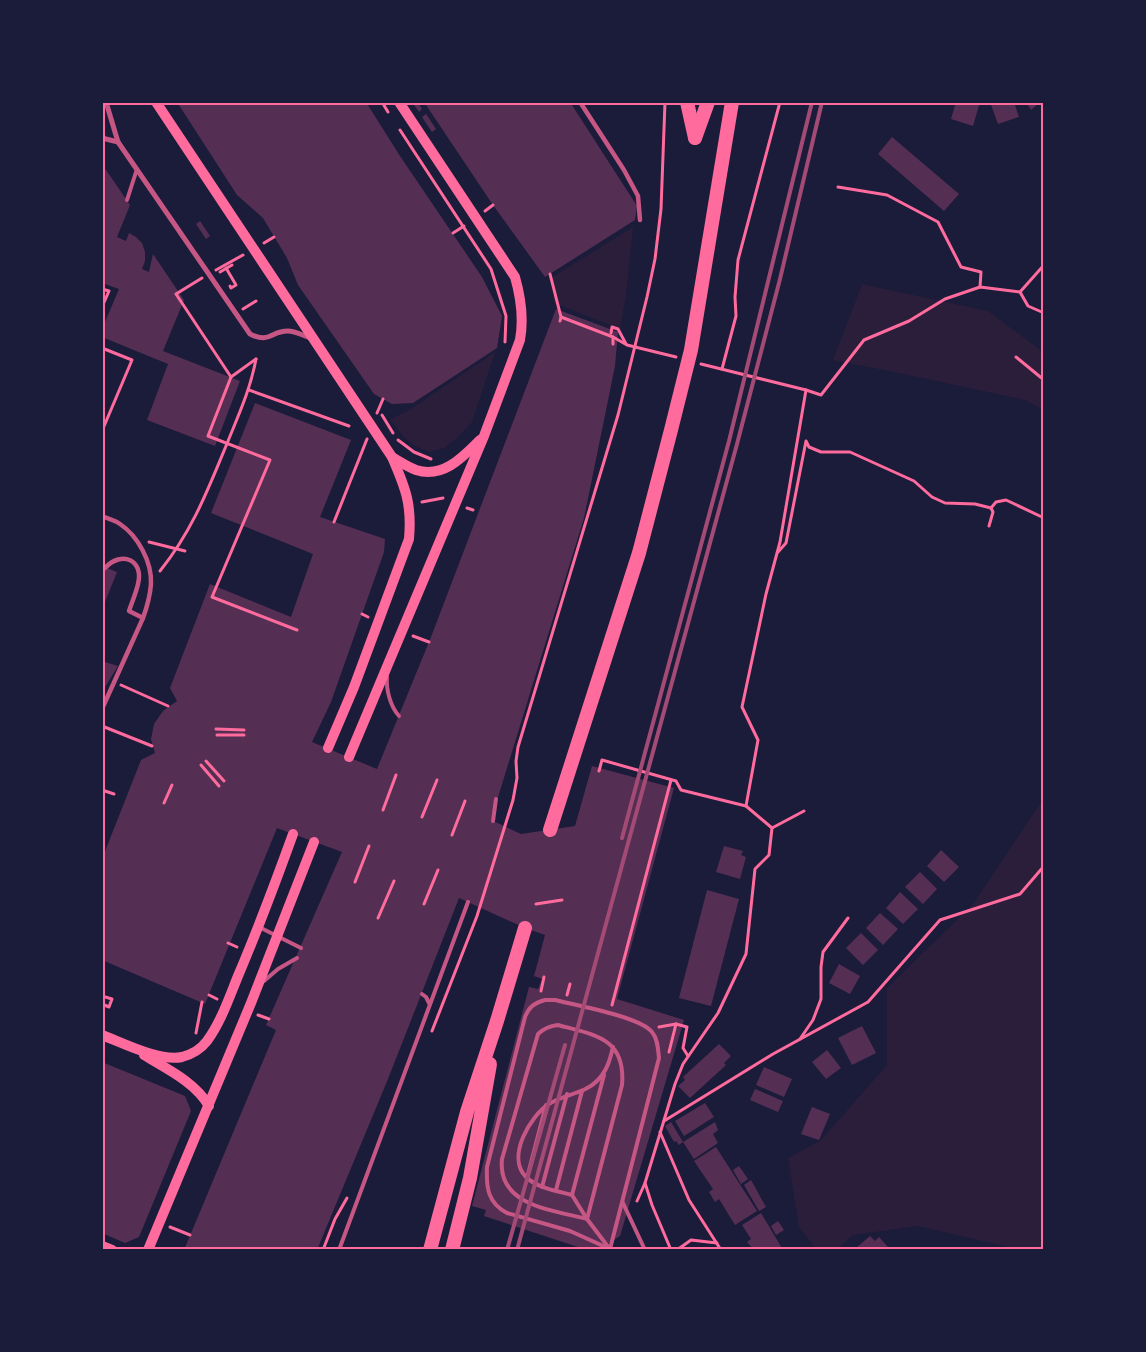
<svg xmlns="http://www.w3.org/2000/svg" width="1146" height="1352" viewBox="0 0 1146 1352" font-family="Quicksand,sans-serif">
  <rect width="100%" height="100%" fill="#1b1b3a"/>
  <g fill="#2a1e3b">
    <path d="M633,227L626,296L620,329L554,303L551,278Z"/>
    <path d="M862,284L988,311L1043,352V410L1025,400L904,374L833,360Z"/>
    <path d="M495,352L472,422L458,437L444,448L429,452L415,446L404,437L390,420L414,407Z"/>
    <path d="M1043,799V1249H1017L918,1226L853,1235L838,1249H816L799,1227L788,1158L820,1141L887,1065V988L974,903Z"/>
  </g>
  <g fill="#542f53">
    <path d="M177,102H366L400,156L482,277L502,316L497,348L413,403L392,404L374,394L298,285L287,258L263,218L237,195Z"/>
    <path d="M412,102H418L422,109L419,112Z"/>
    <path d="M424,102H570L637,206L635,220L545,277L493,205Z"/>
    <path d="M956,102H980L973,126L951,119Z"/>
    <path d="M990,102H1014L1019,117L998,124Z"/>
    <path d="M1026,102H1040L1031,110Z"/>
    <path d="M426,114L436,129L432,132L422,117Z"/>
    <path d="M892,137L959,194L944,211L878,154Z"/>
    <path d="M102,164L130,205L117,237L126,241L129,233L136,237L142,243L145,252V261L142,269L149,272L153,254L184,300L163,351L240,381L215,446L147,420L168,364L102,337V329L119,289L102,283Z"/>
    <path d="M200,221L210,236L206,239L196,224Z"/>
    <path d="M556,309L618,332L615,366L584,518L491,820L521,834L575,826L592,766L674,788L617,999L684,1020L620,1236L598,1250H587L484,1216L486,1210L472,1206L529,987L538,989L542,979L534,976L545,935L525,928L459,898L388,1079L317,1250H184L276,1030L266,1025L342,852L277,828L205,1004L102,960V859L141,760L155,753L151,739L154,724L163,711L177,701L170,688L210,584L291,617L313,554L211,513L255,403L351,440L320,517L385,539L384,552L331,702L312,742L377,769L431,637Z"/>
    <path d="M102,566L117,572L103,607H102Z"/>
    <path d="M102,661L118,666L102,692Z"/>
    <path d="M724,846L743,851L741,855L746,857L740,879L716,872Z"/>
    <path d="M941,850L959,867L944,882L927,866Z"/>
    <path d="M920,872L937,889L923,904L905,887Z"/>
    <path d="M707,890L739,899L711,1006L679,998Z"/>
    <path d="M900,892L918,909L903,924L886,908Z"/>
    <path d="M880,913L898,929L883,945L866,928Z"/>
    <path d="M861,933L878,950L863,965L846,948Z"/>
    <path d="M839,964L860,976L850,994L829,983Z"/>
    <path d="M862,1026L876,1053L852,1065L838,1038Z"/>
    <path d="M719,1044L731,1056L724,1063L726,1065L690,1098L678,1086L685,1080L683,1077Z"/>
    <path d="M827,1050L841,1068L826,1079L812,1062Z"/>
    <path d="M102,1062L185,1096L191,1111L139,1237L125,1243L102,1233Z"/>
    <path d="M764,1067L792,1079L784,1097L756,1085Z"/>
    <path d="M755,1089L783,1101L778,1112L750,1100Z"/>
    <path d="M705,1103L714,1117L684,1136L675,1121Z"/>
    <path d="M812,1107L830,1114L819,1140L801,1134Z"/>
    <path d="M671,1122L683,1142L679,1145L676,1141L674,1142L665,1126Z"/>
    <path d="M715,1122L718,1130L713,1134L718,1143L694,1159L683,1142Z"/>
    <path d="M716,1147L757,1211L735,1225L719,1199L715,1202L709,1192L713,1189L694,1161Z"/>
    <path d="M739,1166L748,1179L741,1184L733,1170Z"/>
    <path d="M751,1180L766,1207L759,1211L744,1185Z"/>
    <path d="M761,1213L770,1228L783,1250H754L747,1242L751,1239L742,1225Z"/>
    <path d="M778,1221L784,1230L776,1235L771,1226Z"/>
    <path d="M870,1236L875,1241L879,1237L888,1247L885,1250H858L856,1248Z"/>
  </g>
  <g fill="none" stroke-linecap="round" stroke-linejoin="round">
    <g stroke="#ff6b9d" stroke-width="3">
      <path d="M382,102L388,112"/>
      <path d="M400,130L491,269L506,316L505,342"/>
      <path d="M838,187L887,195L938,222L961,267L981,272L980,287"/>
      <path d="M485,211L493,205"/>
      <path d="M453,233L464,226"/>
      <path d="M264,243L274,237"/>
      <path d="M1044,265L1020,292L1028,306L1044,313"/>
      <path d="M226,268L236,285L231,288L230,286"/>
      <path d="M216,270L243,255"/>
      <path d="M220,272L232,265"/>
      <path d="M550,274L561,317L560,321"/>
      <path d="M202,278L176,294L231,377L208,436L270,460L212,597L297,630"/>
      <path d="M102,289L109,291L102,307"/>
      <path d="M243,309L256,301"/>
      <path d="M561,317L613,337L627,345L676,357"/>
      <path d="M611,333L612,327L618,329L626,344"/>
      <path d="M613,344V337"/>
      <path d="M102,348L132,360L102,431"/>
      <path d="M1016,357L1044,380"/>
      <path d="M722,369L736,316L735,297L738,260L780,102"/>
      <path d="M231,377L256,359"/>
      <path d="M249,390L349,426"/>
      <path d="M806,390L821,395L864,340L909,321L945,299L980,287L1020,292"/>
      <path d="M377,413L383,399"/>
      <path d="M382,415L393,433"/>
      <path d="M398,440L414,452L431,459"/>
      <path d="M422,502L443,498"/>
      <path d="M467,508L473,510"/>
      <path d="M334,522L367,439"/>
      <path d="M989,526L993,512L991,508"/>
      <path d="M149,542L185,551"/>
      <path d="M778,552L786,543L806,441L809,447L821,452H850L914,481L932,497L945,503L975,504L991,508L996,502L1006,500L1044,518"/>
      <path d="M160,571C192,531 207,492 226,446C238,416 250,391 256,359"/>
      <path d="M362,614L368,617"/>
      <path d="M413,636L429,642"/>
      <path d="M121,685L168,706"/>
      <path d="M102,726L152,746"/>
      <path d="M216,729L244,730"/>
      <path d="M217,735H244"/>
      <path d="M206,761L224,781"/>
      <path d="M201,765L219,786"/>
      <path d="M599,771L602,760L676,781L681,790L746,806"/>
      <path d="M102,790L114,794"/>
      <path d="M164,803L172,785"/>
      <path d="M383,810L396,775"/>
      <path d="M422,817L437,780"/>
      <path d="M772,828L804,811"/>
      <path d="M452,835L465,801"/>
      <path d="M355,882L369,846"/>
      <path d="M424,904L438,870"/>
      <path d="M536,904L562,900"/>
      <path d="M378,918L394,881"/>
      <path d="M228,943L237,947"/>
      <path d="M541,991L544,977"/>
      <path d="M209,995L217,999"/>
      <path d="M567,995L570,984"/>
      <path d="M102,996L112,999L109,1007L102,1004"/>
      <path d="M612,1005L671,780"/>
      <path d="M258,1015L269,1019"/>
      <path d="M676,1024L687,1027L683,1048L688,1056"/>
      <path d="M659,1027L676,1024L669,1052"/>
      <path d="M432,1031L477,916L513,800L517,778L516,761L518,747L618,415L647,297L655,259L661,209L665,102"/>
      <path d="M196,1033L202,1002"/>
      <path d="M800,1039L813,1020L821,999V967L823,952L848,918"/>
      <path d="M664,1121L773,1054L868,1002L940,920L1020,894L1044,866"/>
      <path d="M660,1132L689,1200L721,1250"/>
      <path d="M645,1183L652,1205L671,1250"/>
      <path d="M637,1201L645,1183L675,1084L683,1064L718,1013L746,954L755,869L769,855L772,828L746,806L758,740L742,707L766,594L780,542L806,390L701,364"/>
      <path d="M170,1227L190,1235"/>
      <path d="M323,1250L335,1219L347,1198"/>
      <path d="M677,1250L691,1240L717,1243"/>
    </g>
    <g stroke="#c65784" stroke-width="4">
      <path d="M127,200L137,169"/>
      <path d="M387,677C386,689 390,706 399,716"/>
      <path d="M493,821L496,799"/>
      <path d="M259,927L301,948"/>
      <path d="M264,981L278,969L297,958"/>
      <path d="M422,994L426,997L429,1003"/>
      <path d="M545,1000H555C575,1005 641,1017 652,1032C658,1039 658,1050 659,1058L610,1249L570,1231L507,1213C488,1203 486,1188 487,1167L525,1017C529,1007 534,1003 545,1000Z"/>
      <path d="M558,1025C595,1035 626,1038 622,1085L587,1219C553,1210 497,1206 502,1159L538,1034C544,1028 550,1026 558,1025Z"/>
      <path d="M527,1178L546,1105"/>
      <path d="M542,1187L567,1094"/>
      <path d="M556,1190L582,1091"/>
      <path d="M572,1195L604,1075"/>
      <path d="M623,1203L645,1250"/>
      <path d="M609,1248L587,1219L572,1195C557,1191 537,1188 526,1177C506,1157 530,1116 549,1104C564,1094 584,1094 597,1081C607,1071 610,1060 613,1047"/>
      <path d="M339,1250L468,902"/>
    </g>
    <g stroke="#c65784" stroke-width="4.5">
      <path d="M580,102L624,170L638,196L640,220"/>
      <path d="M102,516C108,519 115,520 120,524C138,536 152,562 151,584C150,596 147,607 143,618L102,709"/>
      <path d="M105,568C122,550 144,560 138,584C136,593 132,602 129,611L143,618"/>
    </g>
    <g stroke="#c65784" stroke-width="5">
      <path d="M106,102L118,142L250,334C270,344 270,331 288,331C296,331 303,336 311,338"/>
      <path d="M102,138L118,142"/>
    </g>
    <g stroke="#ff6b9d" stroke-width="10">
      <path d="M156,102L392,457C406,489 412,505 409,539L354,687L328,748"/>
      <path d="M392,457C400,462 408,467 416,470C443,479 463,457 480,440"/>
      <path d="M349,757L484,436L520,340C524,318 521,298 515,277L399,102"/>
      <path d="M102,1035C123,1043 160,1062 182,1057C193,1054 200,1050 207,1041C221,1022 229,998 238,976C258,929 276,881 293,834"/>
      <path d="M144,1055C167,1069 195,1082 209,1106"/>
      <path d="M102,1246L112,1250"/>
      <path d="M148,1250L251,1003L314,842"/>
    </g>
    <g stroke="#ff6b9d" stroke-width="14">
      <path d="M687,102L695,138"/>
      <path d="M695,138L708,102"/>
      <path d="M550,830L639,553L671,430L691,350L732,102"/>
      <path d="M430,1250L467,1112L497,1021L525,928"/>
      <path d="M452,1250L470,1178L490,1064"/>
    </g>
    <g stroke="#a44b75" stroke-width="4">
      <path d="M622,838L729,441L812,102"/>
      <path d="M507,1250L565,1045"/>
      <path d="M517,1250L737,444L780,279L822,102"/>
    </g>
  </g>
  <rect width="1146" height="1352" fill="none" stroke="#1b1b3a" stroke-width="208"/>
  <rect x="104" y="104" width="938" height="1144" fill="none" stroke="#ff6b9d" stroke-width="2"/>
</svg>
